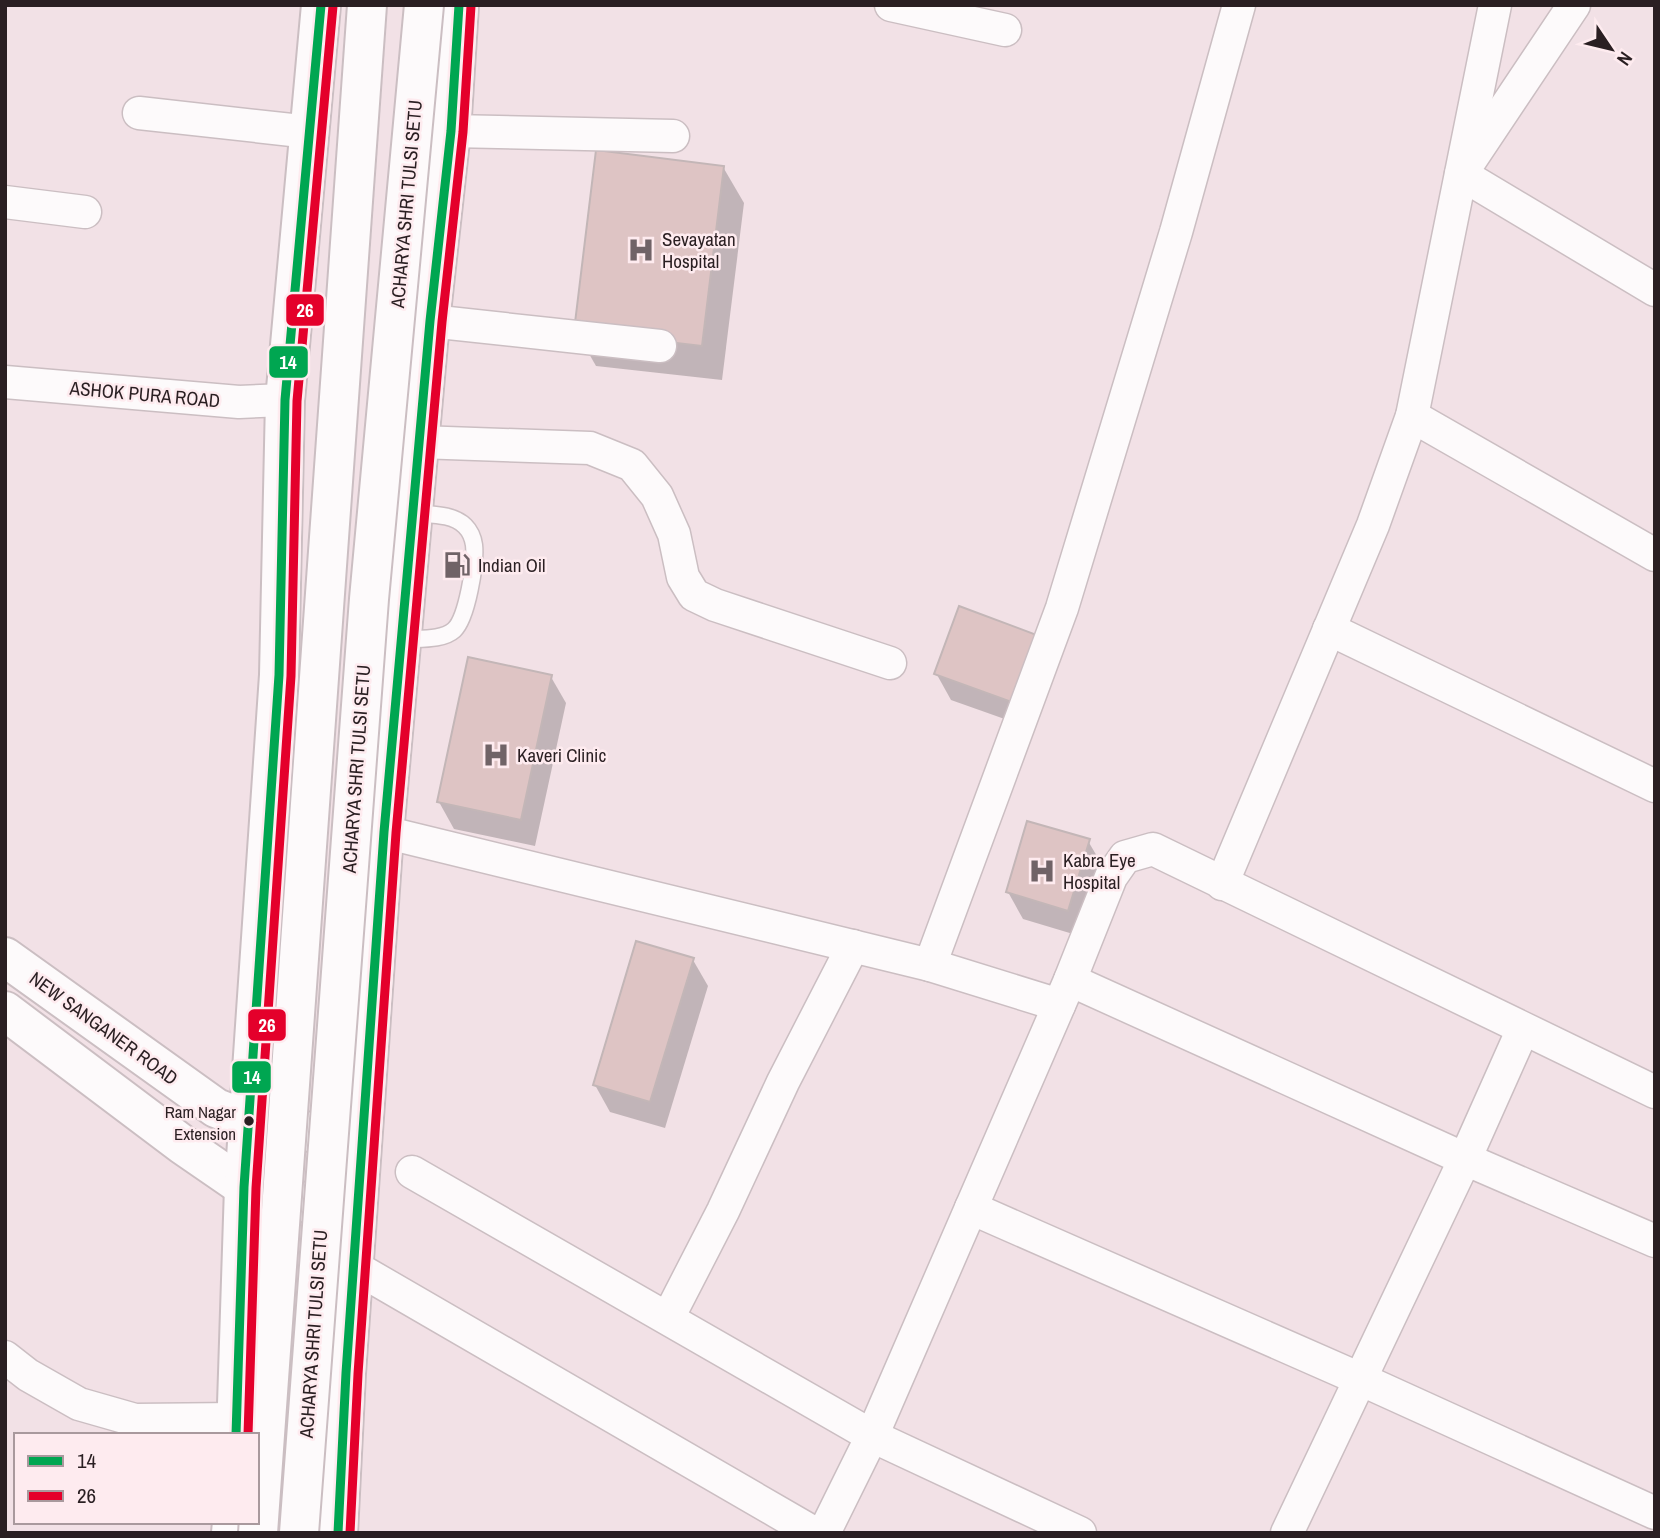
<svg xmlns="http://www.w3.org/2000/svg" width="1660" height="1538" viewBox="0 0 1660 1538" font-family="'Archivo Narrow',sans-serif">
  <rect width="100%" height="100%" fill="#f2e1e6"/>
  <g fill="#0003">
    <path d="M723,167L744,203L722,380L596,366L576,331Z"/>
    <path d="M960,609L1033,729L951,700L936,673Z"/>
    <path d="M551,677L566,703L535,846L454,829L439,802Z"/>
    <path d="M1088,841L1104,868L1083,937L1023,919L1008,892Z"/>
    <path d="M693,960L708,986L665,1128L610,1112L595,1085Z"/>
  </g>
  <g fill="#dec4c4" stroke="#c3b6b7" stroke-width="2">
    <path d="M596,150L724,166L702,346L574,331Z"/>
    <path d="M959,606L1042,637L1017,704L934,674Z"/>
    <path d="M468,657L552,675L521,820L437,802Z"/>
    <path d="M1027,821L1090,839L1068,911L1006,892Z"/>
    <path d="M636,941L694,958L650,1102L593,1085Z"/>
  </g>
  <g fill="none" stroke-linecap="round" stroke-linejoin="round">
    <defs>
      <path id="service" d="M401,640C416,638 442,641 454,630C467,618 476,563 474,545C473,538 470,531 465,526C452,513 429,515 413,513"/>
      <g id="minor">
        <path d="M891,5L1005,30"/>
        <path d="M1574,5L1461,174L1655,290"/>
        <path d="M139,113L310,132"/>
        <path d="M451,131L673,136"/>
        <path d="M5,202L85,212"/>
        <path d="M430,321L660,346"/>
        <path d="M5,382L239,402L285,400"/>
        <path d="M1412,416L1655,555"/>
        <path d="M419,442L590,448L632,465L657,496L674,534L683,577L694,595L715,605L890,663"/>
        <path d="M1329,629L1655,786"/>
        <path d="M384,832L930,965L1059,1005"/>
        <path d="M1222,884L1373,525L1412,416L1495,5"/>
        <path d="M930,965L1062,608L1176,232L1239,5"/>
        <path d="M1070,980L1465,1159L1655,1241"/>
        <path d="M412,1172L872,1436L1080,1533"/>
        <path d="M971,1208L1360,1379L1655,1513"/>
        <path d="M353,1266L814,1533"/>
        <path d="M668,1318L723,1211L783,1082L853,946"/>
        <path d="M5,1357L28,1375L79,1404L135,1420L237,1419"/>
        <path d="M824,1533L872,1436L1070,980L1111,877L1125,857L1153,849L1655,1092"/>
        <path d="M1287,1533L1465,1159L1523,1029"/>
      </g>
      <g id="secondary">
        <path d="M5,957L216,1108L249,1121L360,1141"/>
        <path d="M5,1011L183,1145L244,1187L355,1215"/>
      </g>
      <g id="trunk">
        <path d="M236,1435L244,1187L279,675L285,400L321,5"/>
        <path d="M231,1533L232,1522"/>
        <path d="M338,1533L346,1373L384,832L430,321L451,131L459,5"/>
      </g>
    </defs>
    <use href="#service" stroke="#cbbec2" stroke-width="19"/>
    <use href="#minor" stroke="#cbbec2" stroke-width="35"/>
    <use href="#secondary" stroke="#cbbec2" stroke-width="42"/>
    <use href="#trunk" stroke="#cbbec2" stroke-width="42"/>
    <use href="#service" stroke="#fdfafb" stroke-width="16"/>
    <use href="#minor" stroke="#fdfafb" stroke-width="32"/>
    <use href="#secondary" stroke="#fdfafb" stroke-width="38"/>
    <use href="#trunk" stroke="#fdfafb" stroke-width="38"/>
    <defs>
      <g id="trunk-bridge">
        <path d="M258,1533L367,5"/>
        <path d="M299,1533L369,599L424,5"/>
      </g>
    </defs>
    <use href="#trunk-bridge" stroke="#cbbec2" stroke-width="42" stroke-linecap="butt"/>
    <use href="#trunk-bridge" stroke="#fdfafb" stroke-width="38"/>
    <defs>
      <g id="bus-1">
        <path d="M236,1435L244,1187L279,675L285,400L321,5"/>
        <path d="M338,1533L346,1373L384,832L430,321L451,131L459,5"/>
      </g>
      <g id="bus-2">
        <path d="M248,1435L256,1188L291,676L297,401L333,6"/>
        <path d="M350,1533L358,1374L396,833L442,322L463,132L471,6"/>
      </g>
    </defs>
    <use href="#bus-1" stroke="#feebef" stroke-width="14"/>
    <use href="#bus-2" stroke="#feebef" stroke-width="14"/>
    <use href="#bus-1" stroke="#00a651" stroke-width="9"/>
    <use href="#bus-2" stroke="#e4002b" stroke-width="9"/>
  </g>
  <defs>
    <symbol id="hospital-bare" viewBox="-9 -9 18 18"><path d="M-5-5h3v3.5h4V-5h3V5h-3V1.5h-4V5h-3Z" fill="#706367" stroke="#feebef" stroke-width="2.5" paint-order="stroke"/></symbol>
    <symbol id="fuel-bare" viewBox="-9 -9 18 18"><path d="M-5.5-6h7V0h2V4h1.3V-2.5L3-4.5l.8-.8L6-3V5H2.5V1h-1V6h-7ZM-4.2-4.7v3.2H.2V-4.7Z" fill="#706367" stroke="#feebef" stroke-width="2.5" paint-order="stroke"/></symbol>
  </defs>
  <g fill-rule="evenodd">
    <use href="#hospital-bare" x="622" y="231" width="38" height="38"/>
    <use href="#fuel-bare" x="438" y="546" width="38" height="38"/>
    <use href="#hospital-bare" x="477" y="736" width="38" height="38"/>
    <use href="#hospital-bare" x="1023" y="852" width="38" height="38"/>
  </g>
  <circle fill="#2a1f22" stroke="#feebef" stroke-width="2.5" cx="249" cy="1121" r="6"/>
  <g text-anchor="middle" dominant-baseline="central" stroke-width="5" stroke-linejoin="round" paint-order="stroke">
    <g font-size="17" fill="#2a1f22" stroke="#feebef" text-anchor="end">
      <text x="236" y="1111">Ram Nagar<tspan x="236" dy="22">Extension</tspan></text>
    </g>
    <g font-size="19" fill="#2a1f22" stroke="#feebef">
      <text transform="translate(406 204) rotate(-85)">ACHARYA SHRI TULSI SETU</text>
      <text transform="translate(145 394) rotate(5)">ASHOK PURA ROAD</text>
      <text transform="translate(356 769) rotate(-86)">ACHARYA SHRI TULSI SETU</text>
      <text transform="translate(104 1028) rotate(36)">NEW SANGANER ROAD</text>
      <text transform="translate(313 1334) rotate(-86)">ACHARYA SHRI TULSI SETU</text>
    </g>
    <g font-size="19" fill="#2a1f22" stroke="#feebef" text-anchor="start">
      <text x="662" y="239">Sevayatan<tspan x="662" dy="22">Hospital</tspan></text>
      <text x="478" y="565">Indian Oil</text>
      <text x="517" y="755">Kaveri Clinic</text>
      <text x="1063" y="860">Kabra Eye<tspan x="1063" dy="22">Hospital</tspan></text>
    </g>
  </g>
  <g stroke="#feebef" stroke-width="2.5">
    <rect x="285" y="293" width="40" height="34" rx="7" fill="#e4002b"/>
    <rect x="268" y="345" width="41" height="34" rx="7" fill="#00a651"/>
    <rect x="247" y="1008" width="40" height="34" rx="7" fill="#e4002b"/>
    <rect x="231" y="1060" width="41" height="34" rx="7" fill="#00a651"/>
  </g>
  <g font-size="19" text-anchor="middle" font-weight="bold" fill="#fff">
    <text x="305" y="317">26</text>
    <text x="288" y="369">14</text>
    <text x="267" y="1032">26</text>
    <text x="252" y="1084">14</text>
  </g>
  <rect width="1660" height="1538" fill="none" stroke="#2a1f22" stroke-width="14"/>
  <rect x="14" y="1433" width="245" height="91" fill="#feebef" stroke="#a9999d" stroke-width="2"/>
  <rect x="28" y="1456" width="35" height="10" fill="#00a651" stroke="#a9999d" stroke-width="2"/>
  <text x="77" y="1468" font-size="21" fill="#2a1f22">14</text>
  <rect x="28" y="1491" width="35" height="10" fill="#e4002b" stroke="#a9999d" stroke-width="2"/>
  <text x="77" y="1503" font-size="21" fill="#2a1f22">26</text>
  <g transform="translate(1611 49) rotate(125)" stroke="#feebef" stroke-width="5" paint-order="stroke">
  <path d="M0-5L12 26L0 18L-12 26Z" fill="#2a1f22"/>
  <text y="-10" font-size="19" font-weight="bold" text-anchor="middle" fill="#2a1f22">N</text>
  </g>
</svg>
